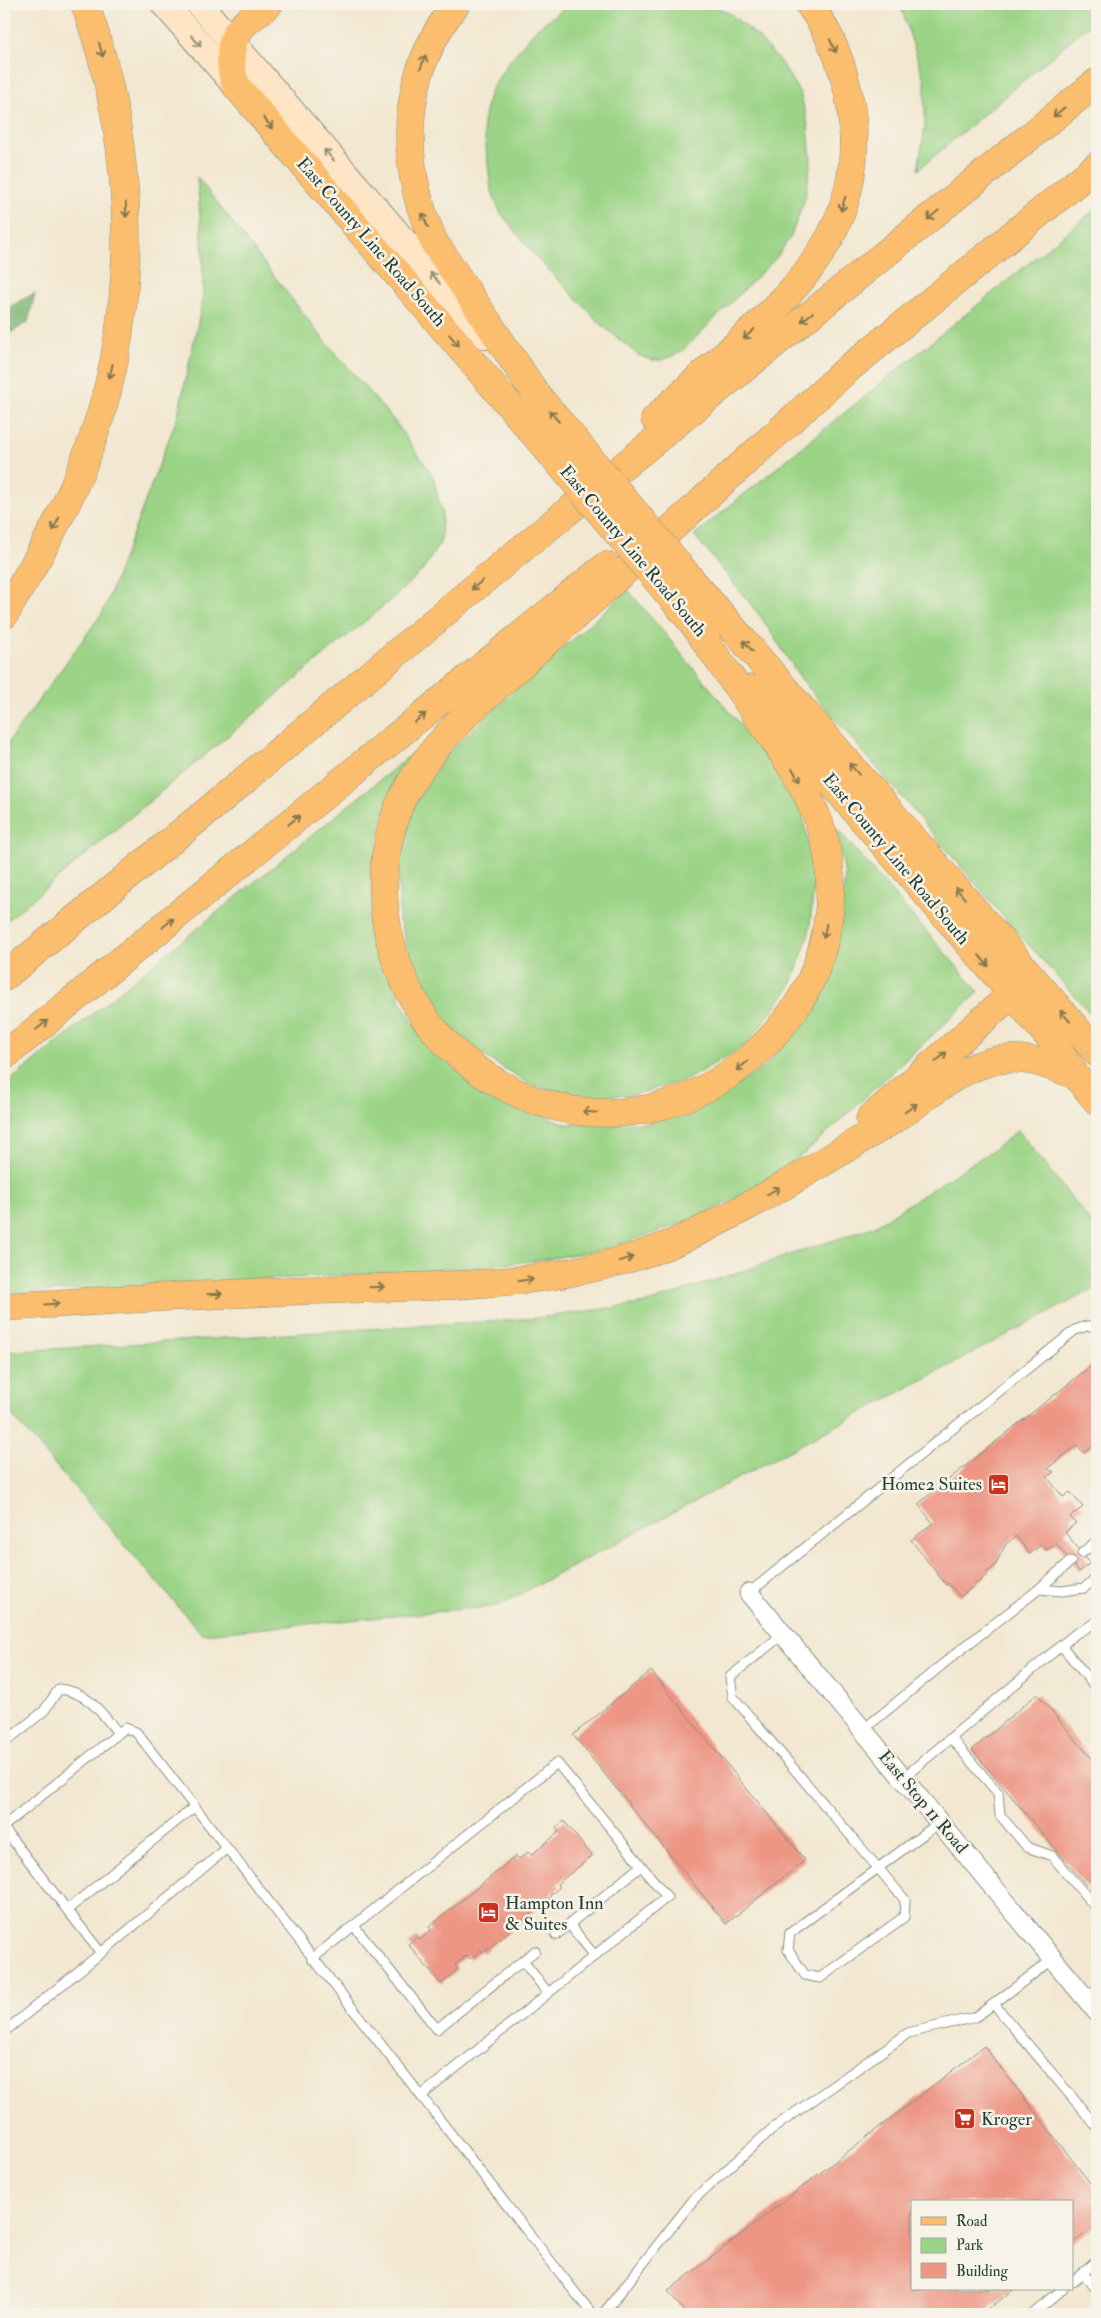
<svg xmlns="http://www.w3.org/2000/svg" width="1101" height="2318" viewBox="0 0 1101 2318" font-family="'IM FELL Double Pica',serif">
  <rect width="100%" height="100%" fill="#f7f3e8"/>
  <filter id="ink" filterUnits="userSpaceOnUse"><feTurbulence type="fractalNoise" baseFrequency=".02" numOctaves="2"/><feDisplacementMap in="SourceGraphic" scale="10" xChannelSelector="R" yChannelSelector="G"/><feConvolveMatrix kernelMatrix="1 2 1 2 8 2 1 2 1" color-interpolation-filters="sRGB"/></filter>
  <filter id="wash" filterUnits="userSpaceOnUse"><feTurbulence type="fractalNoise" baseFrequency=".0096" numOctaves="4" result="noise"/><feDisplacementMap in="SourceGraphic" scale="20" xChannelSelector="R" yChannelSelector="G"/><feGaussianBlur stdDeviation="1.12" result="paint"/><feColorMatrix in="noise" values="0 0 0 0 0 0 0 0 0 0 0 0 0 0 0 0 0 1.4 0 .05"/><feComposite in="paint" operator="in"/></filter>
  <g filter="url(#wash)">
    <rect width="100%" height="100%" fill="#f2e7d0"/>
    <g fill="#9cd487" stroke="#5e885e">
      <path d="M574,4H707L729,13L757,36L782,64L800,93L808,125L811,162L805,198L791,236L776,258L681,352L663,360H652L638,355L603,326L537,258L500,212L491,189L483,123L489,93L507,64L537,28L566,7Z"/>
      <path d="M900,4H1097V18L918,170L925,126V82Z"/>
      <path d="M197,177L319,334L396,423L433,476L442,513L441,541L423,570L394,597L4,923V748L103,612L178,415L203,299V252Z"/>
      <path d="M1097,208V1021L1009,923L802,680L761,617L694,535Z"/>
      <path d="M628,590L774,765L802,814L815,874L809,934L791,986L746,1045L688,1079L633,1095L582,1097L529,1084L483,1055L446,1022L418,980L399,920V860L415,803L444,757L496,707Z"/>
      <path d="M413,753L383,815L370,883L380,949L401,1002L421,1035L466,1077L511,1105L567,1124L647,1123L715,1099L765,1067L808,1014L836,950L845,875L836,828L979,992L806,1152L763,1184L698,1218L608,1248L543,1260L456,1269L4,1294V1086Z"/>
      <path d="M1018,1130L1097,1230V1287L498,1606L202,1634L4,1406V1352L538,1318L647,1303L873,1227L996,1148Z"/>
    </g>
    <path fill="#7db674" stroke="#4e7a54" d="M35,293L28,322L4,337V310Z"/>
    <g id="blocks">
      <g fill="#ed9685">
        <path d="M1093,1364L1097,1370V1442L1084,1453L1077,1445L1047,1469L1054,1472L1047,1477L1063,1497L1070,1492L1083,1507L1070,1517L1076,1523L1065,1532L1090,1563L1079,1572L1056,1543L1047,1550L1042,1544L1030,1554L1016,1536L1005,1545L995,1566L986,1573L987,1575L960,1597L948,1583L946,1585L911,1540L933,1523L918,1504Z"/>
        <path d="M651,1671L805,1860L726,1924L573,1735Z"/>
        <path d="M1037,1694L1097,1765V1898L972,1750Z"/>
        <path d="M564,1821L592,1856L557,1884L560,1887L551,1894L550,1898L483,1953L481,1950L470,1959L467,1955L455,1965L458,1969L441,1984L408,1944L417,1937L420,1940L431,1930L429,1927L516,1856L519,1859L528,1852L531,1855L559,1832L556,1828Z"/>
        <path d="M984,2046L1097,2192V2225L1072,2244V2202H912V2289H1014L982,2314H686L668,2291Z"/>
      </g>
    </g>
  </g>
  <g filter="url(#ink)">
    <use href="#blocks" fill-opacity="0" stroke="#889282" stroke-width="1"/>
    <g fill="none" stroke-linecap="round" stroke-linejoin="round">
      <defs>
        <g id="service">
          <path d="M1082,1553L1097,1541"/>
          <path d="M1039,1589L1071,1561"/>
          <path d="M749,1593L1075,1330L1087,1326H1097"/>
          <path d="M783,1634L730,1677L733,1697L878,1868L940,1822"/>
          <path d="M1061,1645L1097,1689"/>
          <path d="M863,1730L954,1655L1039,1589L1062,1591L1084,1588L1097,1578"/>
          <path d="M951,1738L998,1793L1000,1815L1027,1847L1052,1856L1097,1909"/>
          <path d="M4,1743L44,1711L59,1689C87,1691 102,1713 118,1733"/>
          <path d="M903,1778L1075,1634L1097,1622"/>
          <path d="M4,1826L125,1728L136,1732L592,2314"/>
          <path d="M4,1829L101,1953L226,1849"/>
          <path d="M878,1868L905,1900L904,1917L820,1978L805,1975L788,1950L790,1933Z"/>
          <path d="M67,1910L194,1807"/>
          <path d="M569,1924L595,1956"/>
          <path d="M354,1926L437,2029L535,1951"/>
          <path d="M556,1935L641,1866"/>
          <path d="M312,1959L557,1763L667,1897L421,2096"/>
          <path d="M523,1961L548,1993"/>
          <path d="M1086,1998L1097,1988"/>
          <path d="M994,2004L1097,2127"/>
          <path d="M4,2032L101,1953"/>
          <path d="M1083,2273L1097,2290"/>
          <path d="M1072,2282L1097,2261"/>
          <path d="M603,2314L694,2199L772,2129L908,2033L976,2017L1053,1959"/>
          <path d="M1033,2314L1063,2289"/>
        </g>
        <path id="minor" d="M749,1593L1097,2012"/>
        <g id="secondary">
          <path d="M164,4L237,87"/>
          <path d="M199,4L486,336"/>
        </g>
        <g id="primary">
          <path d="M237,87L553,456"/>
          <path d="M536,394L573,438"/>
          <path d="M688,576L1097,1053"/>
          <path d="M667,592L706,638"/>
          <path d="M751,689L1049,1037L1075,1075L1097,1101"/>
        </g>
        <g id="motorway">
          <path d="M456,4C400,76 398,161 434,242L536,394"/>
          <path d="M237,87C230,72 228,48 237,33C243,22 260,12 269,4"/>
          <path d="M837,378L1097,166"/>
          <path d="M655,419C676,399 697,379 719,360C799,289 868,226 851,108C845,70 832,35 809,4"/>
          <path d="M4,615C33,567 62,518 83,465C142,319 138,151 85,4"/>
          <path d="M690,619C712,651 734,682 756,714C781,751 808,787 822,831C840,889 828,962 793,1011C724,1108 603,1144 498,1083C460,1061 429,1031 410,993C391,955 381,917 384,875C386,847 392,818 405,793C421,762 445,736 469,712L851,366"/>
          <path d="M4,977L204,814L503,564L1097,82"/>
          <path d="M4,1056L606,566"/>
          <path d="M870,1119L1003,1002C1011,982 1008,964 1003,943"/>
          <path d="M4,1307C108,1300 211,1294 315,1290C441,1285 572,1290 689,1236C761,1202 828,1159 896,1118C929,1097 958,1067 998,1060C1026,1055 1049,1065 1075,1075"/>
        </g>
      </defs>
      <use href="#service" stroke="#889282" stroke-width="11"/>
      <use href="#minor" stroke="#889282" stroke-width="21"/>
      <use href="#secondary" stroke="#889282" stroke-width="28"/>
      <use href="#primary" stroke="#889282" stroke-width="29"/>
      <use href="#motorway" stroke="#889282" stroke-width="29"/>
      <use href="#service" stroke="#fff" stroke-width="9"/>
      <use href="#minor" stroke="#fff" stroke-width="19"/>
      <use href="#secondary" stroke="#fde5c5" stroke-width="26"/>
      <use href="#primary" stroke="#fbbd6e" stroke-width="28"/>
      <use href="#motorway" stroke="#fbbd6e" stroke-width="28"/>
      <defs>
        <g id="primary-bridge">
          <path d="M573,438L688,576"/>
          <path d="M553,456L667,592"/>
        </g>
      </defs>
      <use href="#primary-bridge" stroke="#889282" stroke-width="29" stroke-linecap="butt"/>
      <use href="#primary-bridge" stroke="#fbbd6e" stroke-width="28"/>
    </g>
    <defs><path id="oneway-shaft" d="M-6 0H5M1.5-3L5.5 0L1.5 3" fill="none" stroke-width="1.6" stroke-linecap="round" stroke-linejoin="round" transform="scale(1.25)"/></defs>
    <g stroke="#8e917c">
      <use href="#oneway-shaft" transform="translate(196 41) rotate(49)"/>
      <use href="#oneway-shaft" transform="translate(329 155) rotate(-131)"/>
      <use href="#oneway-shaft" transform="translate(435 278) rotate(-131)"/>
    </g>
    <g stroke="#82774e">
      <use href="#oneway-shaft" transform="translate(833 46) rotate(65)"/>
      <use href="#oneway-shaft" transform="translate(101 50) rotate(75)"/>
      <use href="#oneway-shaft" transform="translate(423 62) rotate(-69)"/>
      <use href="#oneway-shaft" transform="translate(1059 112) rotate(141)"/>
      <use href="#oneway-shaft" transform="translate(268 123) rotate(49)"/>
      <use href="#oneway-shaft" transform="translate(843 204) rotate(107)"/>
      <use href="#oneway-shaft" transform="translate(126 210) rotate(89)"/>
      <use href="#oneway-shaft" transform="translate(933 215) rotate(141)"/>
      <use href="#oneway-shaft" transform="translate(425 220) rotate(-112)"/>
      <use href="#oneway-shaft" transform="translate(807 317) rotate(141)"/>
      <use href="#oneway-shaft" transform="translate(749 334) rotate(138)"/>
      <use href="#oneway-shaft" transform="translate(454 340) rotate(49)"/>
      <use href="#oneway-shaft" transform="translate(111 371) rotate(103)"/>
      <use href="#oneway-shaft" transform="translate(554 416) rotate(-130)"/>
      <use href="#oneway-shaft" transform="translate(56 524) rotate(116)"/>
      <use href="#oneway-shaft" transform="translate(477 585) rotate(140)"/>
      <use href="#oneway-shaft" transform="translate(748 646) rotate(-131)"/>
      <use href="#oneway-shaft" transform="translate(420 718) rotate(-39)"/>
      <use href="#oneway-shaft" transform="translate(854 769) rotate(-131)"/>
      <use href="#oneway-shaft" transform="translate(796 775) rotate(61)"/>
      <use href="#oneway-shaft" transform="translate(294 820) rotate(-39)"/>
      <use href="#oneway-shaft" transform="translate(960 893) rotate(-131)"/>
      <use href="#oneway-shaft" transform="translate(168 923) rotate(-39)"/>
      <use href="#oneway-shaft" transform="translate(825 931) rotate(101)"/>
      <use href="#oneway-shaft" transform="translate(984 961) rotate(50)"/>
      <use href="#oneway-shaft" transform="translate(1065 1016) rotate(-131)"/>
      <use href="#oneway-shaft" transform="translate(42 1025) rotate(-39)"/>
      <use href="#oneway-shaft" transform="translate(941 1057) rotate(-41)"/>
      <use href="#oneway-shaft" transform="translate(742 1066) rotate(141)"/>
      <use href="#oneway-shaft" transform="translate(911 1108) rotate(-35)"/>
      <use href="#oneway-shaft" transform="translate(590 1112) rotate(-175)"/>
      <use href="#oneway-shaft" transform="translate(773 1191) rotate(-30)"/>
      <use href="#oneway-shaft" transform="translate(626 1259) rotate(-17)"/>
      <use href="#oneway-shaft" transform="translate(526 1280) rotate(-8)"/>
      <use href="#oneway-shaft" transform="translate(377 1287) rotate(-2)"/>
      <use href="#oneway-shaft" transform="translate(215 1294) rotate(-2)"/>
      <use href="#oneway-shaft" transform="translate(52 1304) rotate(-4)"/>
    </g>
  </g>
  <defs>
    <symbol id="hotel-square" viewBox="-11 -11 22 22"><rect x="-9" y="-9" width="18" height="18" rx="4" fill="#c8321e" stroke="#f7f3e8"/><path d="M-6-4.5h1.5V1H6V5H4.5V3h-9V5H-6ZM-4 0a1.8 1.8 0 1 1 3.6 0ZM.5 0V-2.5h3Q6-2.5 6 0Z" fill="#fff"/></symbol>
    <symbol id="supermarket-square" viewBox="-11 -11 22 22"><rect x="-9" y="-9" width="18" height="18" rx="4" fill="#c8321e" stroke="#f7f3e8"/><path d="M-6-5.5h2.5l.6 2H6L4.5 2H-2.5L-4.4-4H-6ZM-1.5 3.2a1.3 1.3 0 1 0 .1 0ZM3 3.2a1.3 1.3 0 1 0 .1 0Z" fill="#fff"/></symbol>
  </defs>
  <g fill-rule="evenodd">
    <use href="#hotel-square" x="986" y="1472" width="25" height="25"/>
    <use href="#hotel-square" x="476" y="1900" width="25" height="25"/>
    <use href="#supermarket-square" x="952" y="2106" width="25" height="25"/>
  </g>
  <g text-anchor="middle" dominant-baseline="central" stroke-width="5" stroke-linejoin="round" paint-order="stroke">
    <g font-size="18" fill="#1f3d34" stroke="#f7f3e8">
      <text transform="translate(371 242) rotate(49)">East County Line Road South</text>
      <text transform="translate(633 551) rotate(50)">East County Line Road South</text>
      <text transform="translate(896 859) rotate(50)">East County Line Road South</text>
      <text transform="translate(923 1802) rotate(50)">East Stop 11 Road</text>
    </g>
    <g font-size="18" fill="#1f3d34" stroke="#f7f3e8" text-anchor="start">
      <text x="982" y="1484" text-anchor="end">Home2 Suites</text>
      <text x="505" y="1903">Hampton Inn<tspan x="505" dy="21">&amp; Suites</tspan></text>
      <text x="981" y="2119">Kroger</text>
    </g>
  </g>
  <rect width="1101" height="2318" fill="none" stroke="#f7f3e8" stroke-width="20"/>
  <rect x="911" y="2200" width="162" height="90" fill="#f7f3e8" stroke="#a1aaa0"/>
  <rect x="921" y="2217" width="25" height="8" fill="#fbbd6e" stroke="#a1aaa0"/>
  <text x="956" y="2226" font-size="15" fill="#1f3d34">Road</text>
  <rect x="921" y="2238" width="25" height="15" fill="#9cd487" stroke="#a1aaa0"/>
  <text x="956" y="2250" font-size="15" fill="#1f3d34">Park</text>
  <rect x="921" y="2263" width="25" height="15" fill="#ed9685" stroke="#a1aaa0"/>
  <text x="956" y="2276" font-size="15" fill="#1f3d34">Building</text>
</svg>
